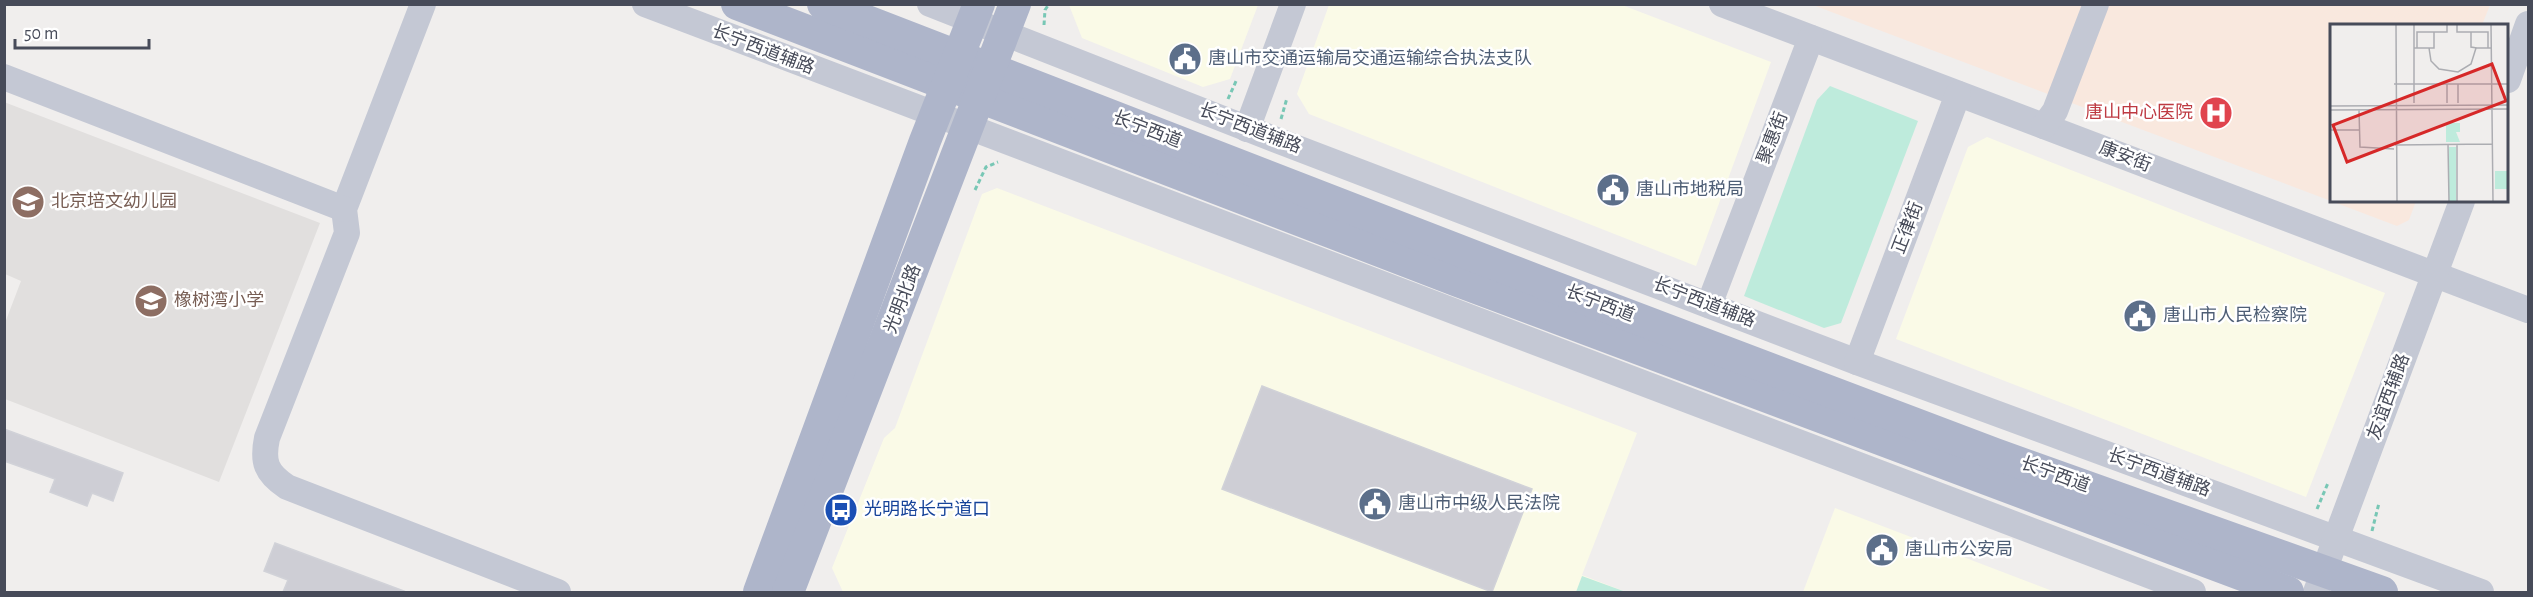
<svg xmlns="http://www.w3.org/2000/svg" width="2533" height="597" viewBox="0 0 2533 597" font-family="'Alegreya Sans','Noto Sans SC',sans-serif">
  <rect width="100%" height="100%" fill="#f0eeed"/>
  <g fill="#fafae7">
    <path d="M1069,5H1258L1230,79L1203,87L1082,38Z"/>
    <path d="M1329,5H1622L1771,62L1696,266L1309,114L1297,94Z"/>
    <path d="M1987,137L2385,293L2306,497L1896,339L1968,147Z"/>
    <path d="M997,188L1637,433L1582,575L1626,592H843L832,568L884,438L895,428L982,194Z"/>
    <path d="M1835,508L2055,592H1803Z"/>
  </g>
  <path fill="#e1dfde" d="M4,102L320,223L219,482L5,399V323L21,281L5,274Z"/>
  <path fill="#f9e8de" d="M1813,5H2490L2482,25L2332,26V201H2416L2409,220L2397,226Z"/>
  <g fill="#beebdc">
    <path d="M1830,86L1918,121L1841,323L1824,328L1744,296L1817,100Z"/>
    <path d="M1582,576L1626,592H1576Z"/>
  </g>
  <g fill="#ceced5" stroke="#d1d2d8" stroke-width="1.5">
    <path d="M1262,386L1532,489L1492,592L1222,489Z"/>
    <path d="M4,429L123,473L113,501L92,493L87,506L50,492L55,479L4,461Z"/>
    <path d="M275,543L404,591L403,592H283L288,580L264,571Z"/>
  </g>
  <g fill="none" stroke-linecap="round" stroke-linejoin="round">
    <g stroke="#78c7b5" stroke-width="3" stroke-dasharray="4.5 3" stroke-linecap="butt">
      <path d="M1044,25L1045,10L1049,4"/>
      <path d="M1228,99L1237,79"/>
      <path d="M1281,119L1287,98"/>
      <path d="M975,190L986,167L998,162"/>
      <path d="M2317,509L2328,483"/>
      <path d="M2372,531L2379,503"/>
    </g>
    <g stroke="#c4c8d4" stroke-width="26">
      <path d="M423,4L344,209L347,233L267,438C262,462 266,473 287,487L558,592"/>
      <path d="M645,4C1160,202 1675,400 2193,592"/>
      <path d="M930,4L1284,143L1857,362L2481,592"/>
      <path d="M1722,4L2528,310"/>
      <path d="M4,77L344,209"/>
      <path d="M2508,80L2528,24"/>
      <path d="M2044,126L2055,111L2096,4"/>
      <path d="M1247,129L1293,4"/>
      <path d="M1709,305L1811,38"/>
      <path d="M1857,362L1958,94"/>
      <path d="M2316,592L2462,201"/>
    </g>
    <g stroke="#aeb5ca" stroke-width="32">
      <path d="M737,4L1458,281L2288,592"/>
      <path d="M823,4L1546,284L1995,454L2382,592"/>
      <path d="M759,592L925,141L979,4"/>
      <path d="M788,592L1015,4"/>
    </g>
  </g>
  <defs>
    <symbol id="civic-disc" viewBox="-11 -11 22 22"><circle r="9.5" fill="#5c6f8a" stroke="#fff"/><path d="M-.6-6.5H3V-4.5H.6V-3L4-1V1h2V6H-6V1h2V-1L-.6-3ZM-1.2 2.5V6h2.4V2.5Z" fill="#fff"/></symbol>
    <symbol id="hospital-disc" viewBox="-11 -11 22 22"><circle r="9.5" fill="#e0444e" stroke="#fff"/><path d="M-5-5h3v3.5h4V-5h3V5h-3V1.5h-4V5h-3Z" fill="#fff"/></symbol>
    <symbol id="school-disc" viewBox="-11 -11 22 22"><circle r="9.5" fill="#8d6e63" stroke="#fff"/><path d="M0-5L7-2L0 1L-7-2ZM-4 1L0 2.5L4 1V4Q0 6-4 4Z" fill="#fff"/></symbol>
    <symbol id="bus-disc" viewBox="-11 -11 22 22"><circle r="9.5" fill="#1a4fb4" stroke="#fff"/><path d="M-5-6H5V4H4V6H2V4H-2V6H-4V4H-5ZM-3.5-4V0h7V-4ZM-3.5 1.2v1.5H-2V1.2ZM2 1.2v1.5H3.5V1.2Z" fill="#fff"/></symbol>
  </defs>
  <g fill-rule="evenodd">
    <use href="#civic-disc" x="1166" y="40" width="38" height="38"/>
    <use href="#hospital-disc" x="2197" y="94" width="38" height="38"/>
    <use href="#civic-disc" x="1594" y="171" width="38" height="38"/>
    <use href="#school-disc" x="9" y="183" width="38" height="38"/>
    <use href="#school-disc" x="132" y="282" width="38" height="38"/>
    <use href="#civic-disc" x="2121" y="297" width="38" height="38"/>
    <use href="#civic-disc" x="1356" y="485" width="38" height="38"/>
    <use href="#bus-disc" x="822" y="491" width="38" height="38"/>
    <use href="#civic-disc" x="1863" y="531" width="38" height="38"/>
  </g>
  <g text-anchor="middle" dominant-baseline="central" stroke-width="5" stroke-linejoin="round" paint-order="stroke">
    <g font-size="18" fill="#474b59" stroke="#fff">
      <text transform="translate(763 50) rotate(21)">长宁西道辅路</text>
      <text transform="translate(1250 129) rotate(21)">长宁西道辅路</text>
      <text transform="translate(1147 130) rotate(21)">长宁西道</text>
      <text transform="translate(1773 138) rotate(-69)">聚惠街</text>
      <text transform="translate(2125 157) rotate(21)">康安街</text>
      <text transform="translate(1908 228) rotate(-69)">正律街</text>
      <text transform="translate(903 299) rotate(-69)">光明北路</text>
      <text transform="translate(1704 303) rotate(21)">长宁西道辅路</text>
      <text transform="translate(1600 304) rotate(21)">长宁西道</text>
      <text transform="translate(2389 397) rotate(-70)">友谊西辅路</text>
      <text transform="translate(2159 473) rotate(20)">长宁西道辅路</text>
      <text transform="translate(2055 475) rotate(20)">长宁西道</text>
    </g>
    <g font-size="18" fill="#4e5e75" stroke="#fff" text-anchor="start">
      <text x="1208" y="59">唐山市交通运输局交通运输综合执法支队</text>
      <text x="1636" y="190">唐山市地税局</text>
      <text x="2163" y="316">唐山市人民检察院</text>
      <text x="1398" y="504">唐山市中级人民法院</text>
      <text x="1905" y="550">唐山市公安局</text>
    </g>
    <g font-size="18" fill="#be3a42" stroke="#fff" text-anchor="end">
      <text x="2193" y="113">唐山中心医院</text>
    </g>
    <g font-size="18" fill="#785e54" stroke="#fff" text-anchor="start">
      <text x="51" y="202">北京培文幼儿园</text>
      <text x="174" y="301">橡树湾小学</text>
    </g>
    <g font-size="18" fill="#164399" stroke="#fff" text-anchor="start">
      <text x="864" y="510">光明路长宁道口</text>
    </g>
  </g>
  <g transform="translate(2330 24)">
    <rect width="178" height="178" fill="#f0eeed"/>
    <path d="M116,99H130V108H126L130,118H116ZM119,123H126V178H119ZM165,147H178V178L177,165H165Z" fill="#beebdc"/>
    <path fill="none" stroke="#acadb2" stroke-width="1.5" d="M66,0L67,178M84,0V79M127,0V8H158V24M161,0L163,178M141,8V23L147,24M84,24H99L101,37L109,45L128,48L141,40L146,24H162M87,24V8H117V0M98,24H104V8M64,60H179M117,60V79M128,60V79M0,82L179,81M0,86L179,85M29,86L30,123L64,125M0,106H29M118,120L119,178M65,121L162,120M127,178V120"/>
    <path fill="#d62828" fill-opacity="0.15" stroke="#d62828" stroke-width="3" d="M162,40L176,77L17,138L3,101Z"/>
    <rect width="178" height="178" fill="none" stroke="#474b59" stroke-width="3"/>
  </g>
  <rect width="2533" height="597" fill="none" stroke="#474b59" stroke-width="12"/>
  <path d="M15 39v9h134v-9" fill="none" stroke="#474b59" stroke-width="3"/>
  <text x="24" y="39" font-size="18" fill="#474b59" stroke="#ffffff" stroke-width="4.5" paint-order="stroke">50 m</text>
</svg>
